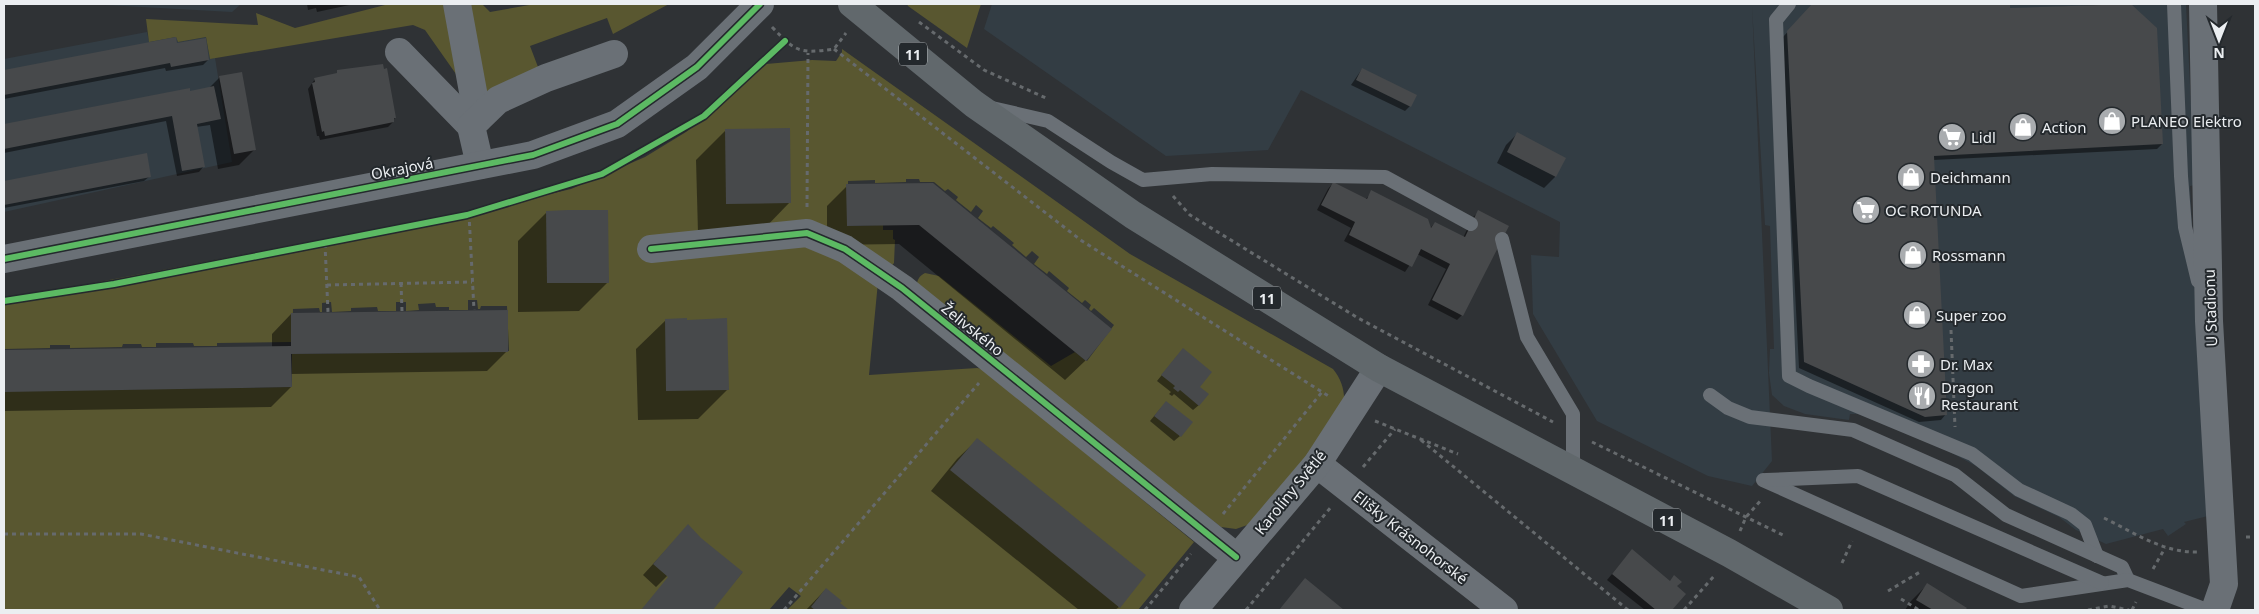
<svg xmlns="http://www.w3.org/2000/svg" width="2259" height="614" viewBox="0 0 2259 614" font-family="'Noto Sans',sans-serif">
  <rect width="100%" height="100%" fill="#2f3235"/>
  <g fill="#333d44">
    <path d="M87,4H241L232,12Z"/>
    <path d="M992,4H2186L2195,185L2190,186L2208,516L2184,522L2186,524L2168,536L2163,529L2106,544L2076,530L2059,517L2014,496L1976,466L1948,451L1859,414H1850L1849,420L1805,414L1784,406L1772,395L1769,373L1770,349H1774L1770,226L1765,225L1752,6L1772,461L1752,486L1708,476L1597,421L1533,314L1531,255L1559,257L1560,222L1301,90L1268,150L1166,156L984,29Z"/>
    <path d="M147,32L149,41L177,37L178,42L206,37L210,59L215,58L232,162L4,212V59Z"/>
  </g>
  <g fill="#595730">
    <path d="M389,4H482L490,12L535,4H669L613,34L607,18L530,46L538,67L584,50L468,113L463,84L425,30L413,25L210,59L206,37L178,42L176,37L149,42L146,19L258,25L256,13L295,28Z"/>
    <path d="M907,4H981L967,48L908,6Z"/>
    <path d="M842,49L1130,254L1333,369C1343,381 1346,395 1343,410L1253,523L1236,529L1221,527L917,286C917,280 919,276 925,273L939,276L1051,366L1075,352L1087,361L1114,325L1094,308L1091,311L1089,309L1091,305L1085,300L1082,303L1067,291L1069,288L1049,271L1047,274L1034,264L1039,257L1032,251L1026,257L1012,245L1014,243L993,226L991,228L978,218L983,211L976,205L971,212L956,200L958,197L948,189L945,191L934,182H920L919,179H906V182L875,183V180L848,181V226L883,225V230H893V239L895,240L894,263L878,282L869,375L977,368L983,369L1194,542L1138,610H787L801,596L789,587L769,610H4V391L292,387V354L509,351L507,306H481L480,309H478L477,300H468V310H449V307H436L435,303L418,304L419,310L406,311V302H396V311H378L377,307L351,308V311L332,312L331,302L322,303V312H320L319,308L293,309L292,345L291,342L217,343V346H194L193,343H156V347H142L141,344H123L122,347L70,348V345H50V348L4,349V300L494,207L571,189L645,157L686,132L726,99L766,64L812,60L836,61L842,52Z"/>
  </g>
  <g fill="#0007">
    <path d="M307,4H354L317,12L316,8L308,10Z"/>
    <path d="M1832,4H2009V9L2129,4L2156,28L2162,144L2157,149L1933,160L1946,414L1941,420L1919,422L1799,368L1782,38L1813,5Z"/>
    <path d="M175,38L176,44L208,60L203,65L166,71L165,68L4,99V72Z"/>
    <path d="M1362,69L1410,106L1405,111L1351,85Z"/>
    <path d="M220,77L255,149L239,165L218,169L210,125L196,127L204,166L199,172L177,176L166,121L4,153V125L189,89V92L209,88Z"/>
    <path d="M315,79L395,117L393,122L388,127L320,140L319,136H317L308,89Z"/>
    <path d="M725,131L790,202L761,232L698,233L696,160Z"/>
    <path d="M1517,134L1564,158L1555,177L1544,188L1497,163L1506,145Z"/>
    <path d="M146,155L150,176L144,181L4,208V182Z"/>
    <path d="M1333,183L1365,200L1372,192L1430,228L1435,223L1463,238L1473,217L1479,212L1462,315L1457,320L1428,305L1446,269L1417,254L1405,272L1344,241L1351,228L1317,210L1328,189Z"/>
    <path d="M933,184L1110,329L1085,361L1065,380L899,244L827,245V206L847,186Z"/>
    <path d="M547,212L608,282L579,311L518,312V241Z"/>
    <path d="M291,314L507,351L487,371L291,374V387L271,407L4,411V351L272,347V334Z"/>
    <path d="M666,320L728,389L698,419L638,420L636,349Z"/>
    <path d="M1178,355L1198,387L1199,405L1193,410L1174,394L1172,396L1169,394L1171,392L1157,381Z"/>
    <path d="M1161,408L1180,436L1174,441L1150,421Z"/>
    <path d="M977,440L1119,607L1115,610H1079L931,491L957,459Z"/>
    <path d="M688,526L700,539L742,573L710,610H642L670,576L668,575L656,587L643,575Z"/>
    <path d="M1627,556L1684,594L1670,610H1645L1607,580Z"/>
    <path d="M1305,580L1342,610H1280Z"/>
    <path d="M1927,585L1965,608L1964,610H1905L1911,601Z"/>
    <path d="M826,589L838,604L847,610H806Z"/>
  </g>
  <g fill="#47494b">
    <path d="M1812,4H2010V8L2131,4L2157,28L2163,144L1934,156L1947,415L1925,417L1804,362L1787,31Z"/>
    <path d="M176,37L177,43L206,38L209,60L171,67L170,63L4,95V70Z"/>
    <path d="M383,64L384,69L387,68L396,118H394V122L325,136L324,131L322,132L312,83L315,82L314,78L337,73V70Z"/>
    <path d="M1362,68L1417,95L1411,107L1356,80Z"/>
    <path d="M242,72L256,150L234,154L219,76Z"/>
    <path d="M214,86L221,119L197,124L205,167L182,171L172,116L4,149V124L190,88V91Z"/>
    <path d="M790,128L791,203L726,204L725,129Z"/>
    <path d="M1517,132L1566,158L1556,177L1507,152Z"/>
    <path d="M147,153L151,177L4,205V181Z"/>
    <path d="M1333,182L1367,199L1371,190L1428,219L1431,228L1435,222L1465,237L1478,210L1509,226L1463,316L1432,300L1450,264L1421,249L1412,267L1349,235L1355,222L1321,205Z"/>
    <path d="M933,183L1112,329L1086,361L919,225L847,226L846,184Z"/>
    <path d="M568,210H608L609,283H547L546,211Z"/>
    <path d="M508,310V352L291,354L292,387L4,392V350L291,346V313Z"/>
    <path d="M687,318V320L727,318L729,390L666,391L665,319Z"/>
    <path d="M1183,348L1212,372L1200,387L1209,394L1199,406L1180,390L1178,392L1173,388L1175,386L1161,375Z"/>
    <path d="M1166,401L1193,422L1181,437L1154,416Z"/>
    <path d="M977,438L1146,575L1120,608L950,470Z"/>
    <path d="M688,524L701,538L743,572L713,610H641L668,577L653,564Z"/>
    <path d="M1632,549L1670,581L1674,575L1682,582L1677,586L1686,594L1672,610H1656L1612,574Z"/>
    <path d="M1305,578L1344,610H1279Z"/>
    <path d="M1927,583L1967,608L1965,610H1933L1916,600Z"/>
    <path d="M826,588L842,601L840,603L849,610H815L811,607Z"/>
  </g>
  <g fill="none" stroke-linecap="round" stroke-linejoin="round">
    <g stroke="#666a6d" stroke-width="3" stroke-dasharray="4 4" stroke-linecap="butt">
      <path d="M919,22L984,70L1048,99"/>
      <path d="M772,27C796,52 799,54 834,49L846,33"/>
      <path d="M834,49L1082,241L1330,397"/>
      <path d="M1173,196L1190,215L1358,318L1553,422"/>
      <path d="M807,207L808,53"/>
      <path d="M469,214L474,310"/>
      <path d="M325,244L328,312"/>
      <path d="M401,283L402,311"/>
      <path d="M327,285L472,282"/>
      <path d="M1951,330L1955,427"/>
      <path d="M1375,421L1458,454"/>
      <path d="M1421,440L1628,610"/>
      <path d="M1592,442L1785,536"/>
      <path d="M1363,467L1395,429"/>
      <path d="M1223,514L1322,392"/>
      <path d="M2104,518C2135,533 2163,553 2198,552"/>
      <path d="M1740,531L1746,517L1762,499"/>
      <path d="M4,534H141L359,577L380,610"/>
      <path d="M2246,537H2255"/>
      <path d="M1842,563L1852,541"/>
      <path d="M2153,569L2165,548"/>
      <path d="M1888,591L1920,572"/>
      <path d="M1901,599L1919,610"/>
      <path d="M784,610L979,383"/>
      <path d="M1145,610L1191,554"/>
      <path d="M1246,610L1331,507"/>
      <path d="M1684,610L1715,575"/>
      <path d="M2088,610L2109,606L2129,610"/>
      <path d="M2132,610L2136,602"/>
    </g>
    <g stroke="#6a7076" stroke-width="14">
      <path d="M1789,4L1776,20L1789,376L1809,386L1972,454L2019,490L2071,514L2085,525L2097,556"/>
      <path d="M2174,4L2181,176L2185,227L2198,281"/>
      <path d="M992,108L1048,121L1111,162L1143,180L1212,174L1385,177L1471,224"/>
      <path d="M1502,239L1527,337L1573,414V470"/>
      <path d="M1710,395L1728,408L1750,417L1853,430L1955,475L2006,515L2122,567L2128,580"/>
      <path d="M1763,480L2021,596L2128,580L2207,610"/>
      <path d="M1766,480L1858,476L2102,583"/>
    </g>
    <g stroke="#6a7076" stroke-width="28">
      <path d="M457,4L478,119"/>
      <path d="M2203,4L2209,321L2224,584L2215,610"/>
      <path d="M399,52L471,126"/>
      <path d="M480,165L471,126L498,100L546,78L614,54"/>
      <path d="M651,249L807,233L845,249L902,288L1236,557"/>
      <path d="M4,259L533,155L617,124L697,67L760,4"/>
      <path d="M1317,464L1504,610"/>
      <path d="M1193,610L1317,464L1379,368"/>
    </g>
    <path stroke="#61686c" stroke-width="28" d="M852,4L974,104L1133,215L1379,368L1729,553L1829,610"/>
    <defs>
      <g id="cycleway">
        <path d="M651,249L807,233L845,249L902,288L1236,557"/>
        <path d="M4,259L533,155L617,124L697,67L760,4"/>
        <path d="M4,301L114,284L467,215L602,174L704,116L785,41"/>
      </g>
    </defs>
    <use href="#cycleway" stroke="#24292d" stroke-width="9"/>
    <use href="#cycleway" stroke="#5cba63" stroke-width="6"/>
  </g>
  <defs>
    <symbol id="shop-disc" viewBox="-11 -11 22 22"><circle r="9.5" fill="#a9acaf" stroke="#24292d"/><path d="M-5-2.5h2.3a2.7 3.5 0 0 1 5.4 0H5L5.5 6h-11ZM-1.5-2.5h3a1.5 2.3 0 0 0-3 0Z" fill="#fff"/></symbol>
    <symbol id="supermarket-disc" viewBox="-11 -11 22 22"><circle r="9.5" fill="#a9acaf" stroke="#24292d"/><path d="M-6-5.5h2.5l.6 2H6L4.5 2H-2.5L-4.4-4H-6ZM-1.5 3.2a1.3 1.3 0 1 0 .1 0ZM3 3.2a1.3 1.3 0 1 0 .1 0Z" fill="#fff"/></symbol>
    <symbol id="pharmacy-disc" viewBox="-11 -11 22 22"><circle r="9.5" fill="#a9acaf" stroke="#24292d"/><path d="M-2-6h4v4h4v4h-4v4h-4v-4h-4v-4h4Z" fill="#fff"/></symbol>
    <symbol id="restaurant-disc" viewBox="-11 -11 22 22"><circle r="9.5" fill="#a9acaf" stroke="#24292d"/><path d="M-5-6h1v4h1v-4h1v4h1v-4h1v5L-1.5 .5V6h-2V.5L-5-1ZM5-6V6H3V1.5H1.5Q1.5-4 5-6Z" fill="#fff"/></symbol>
  </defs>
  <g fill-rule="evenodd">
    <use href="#shop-disc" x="2096" y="105" width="32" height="32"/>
    <use href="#shop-disc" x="2007" y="111" width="32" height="32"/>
    <use href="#supermarket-disc" x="1936" y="121" width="32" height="32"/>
    <use href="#shop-disc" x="1895" y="161" width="32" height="32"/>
    <use href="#supermarket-disc" x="1850" y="194" width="32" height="32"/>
    <use href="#shop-disc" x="1897" y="239" width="32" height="32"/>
    <use href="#shop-disc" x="1901" y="299" width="32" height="32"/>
    <use href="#pharmacy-disc" x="1905" y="348" width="32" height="32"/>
    <use href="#restaurant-disc" x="1906" y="380" width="32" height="32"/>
  </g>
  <g text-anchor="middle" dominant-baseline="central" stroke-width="4" stroke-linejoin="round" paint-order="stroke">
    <g fill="#24292d" stroke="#afb3b6" stroke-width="1">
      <rect x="899" y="42.5" width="28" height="23" rx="4"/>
      <rect x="1253" y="286.5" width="28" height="23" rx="4"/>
      <rect x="1653" y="508.5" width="28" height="23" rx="4"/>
    </g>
    <g font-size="14" font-weight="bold" fill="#ebeef1">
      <text x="913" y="54">11</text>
      <text x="1267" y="298">11</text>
      <text x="1667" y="520">11</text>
    </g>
    <g font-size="15" fill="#ebeef1" stroke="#24292d" text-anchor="start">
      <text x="2131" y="121">PLANEO Elektro</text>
      <text x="2042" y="127">Action</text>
      <text x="1971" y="137">Lidl</text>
      <text x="1930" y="177">Deichmann</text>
      <text x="1885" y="210">OC ROTUNDA</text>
      <text x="1932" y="255">Rossmann</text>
      <text x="1936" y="315">Super zoo</text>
      <text x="1940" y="364">Dr. Max</text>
      <text x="1941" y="387">Dragon<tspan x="1941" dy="17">Restaurant</tspan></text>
    </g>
    <g font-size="15" fill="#ebeef1" stroke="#24292d">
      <text transform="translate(402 168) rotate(-11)">Okrajová</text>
      <text transform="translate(2210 308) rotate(-92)">U Stadionu</text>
      <text transform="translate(973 329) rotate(39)">Želivského</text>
      <text transform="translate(1290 492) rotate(-51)">Karolíny Světlé</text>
      <text transform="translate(1411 537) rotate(38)">Elišky Krásnohorské</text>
    </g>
  </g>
  <rect width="2259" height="614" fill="none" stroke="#ebeef1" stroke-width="10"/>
  <g transform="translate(2219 40) rotate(180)" stroke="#24292d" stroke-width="4" paint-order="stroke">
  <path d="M0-4L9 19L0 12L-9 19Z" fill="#ebeef1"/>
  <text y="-8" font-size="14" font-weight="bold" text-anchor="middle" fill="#ebeef1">N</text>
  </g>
</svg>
